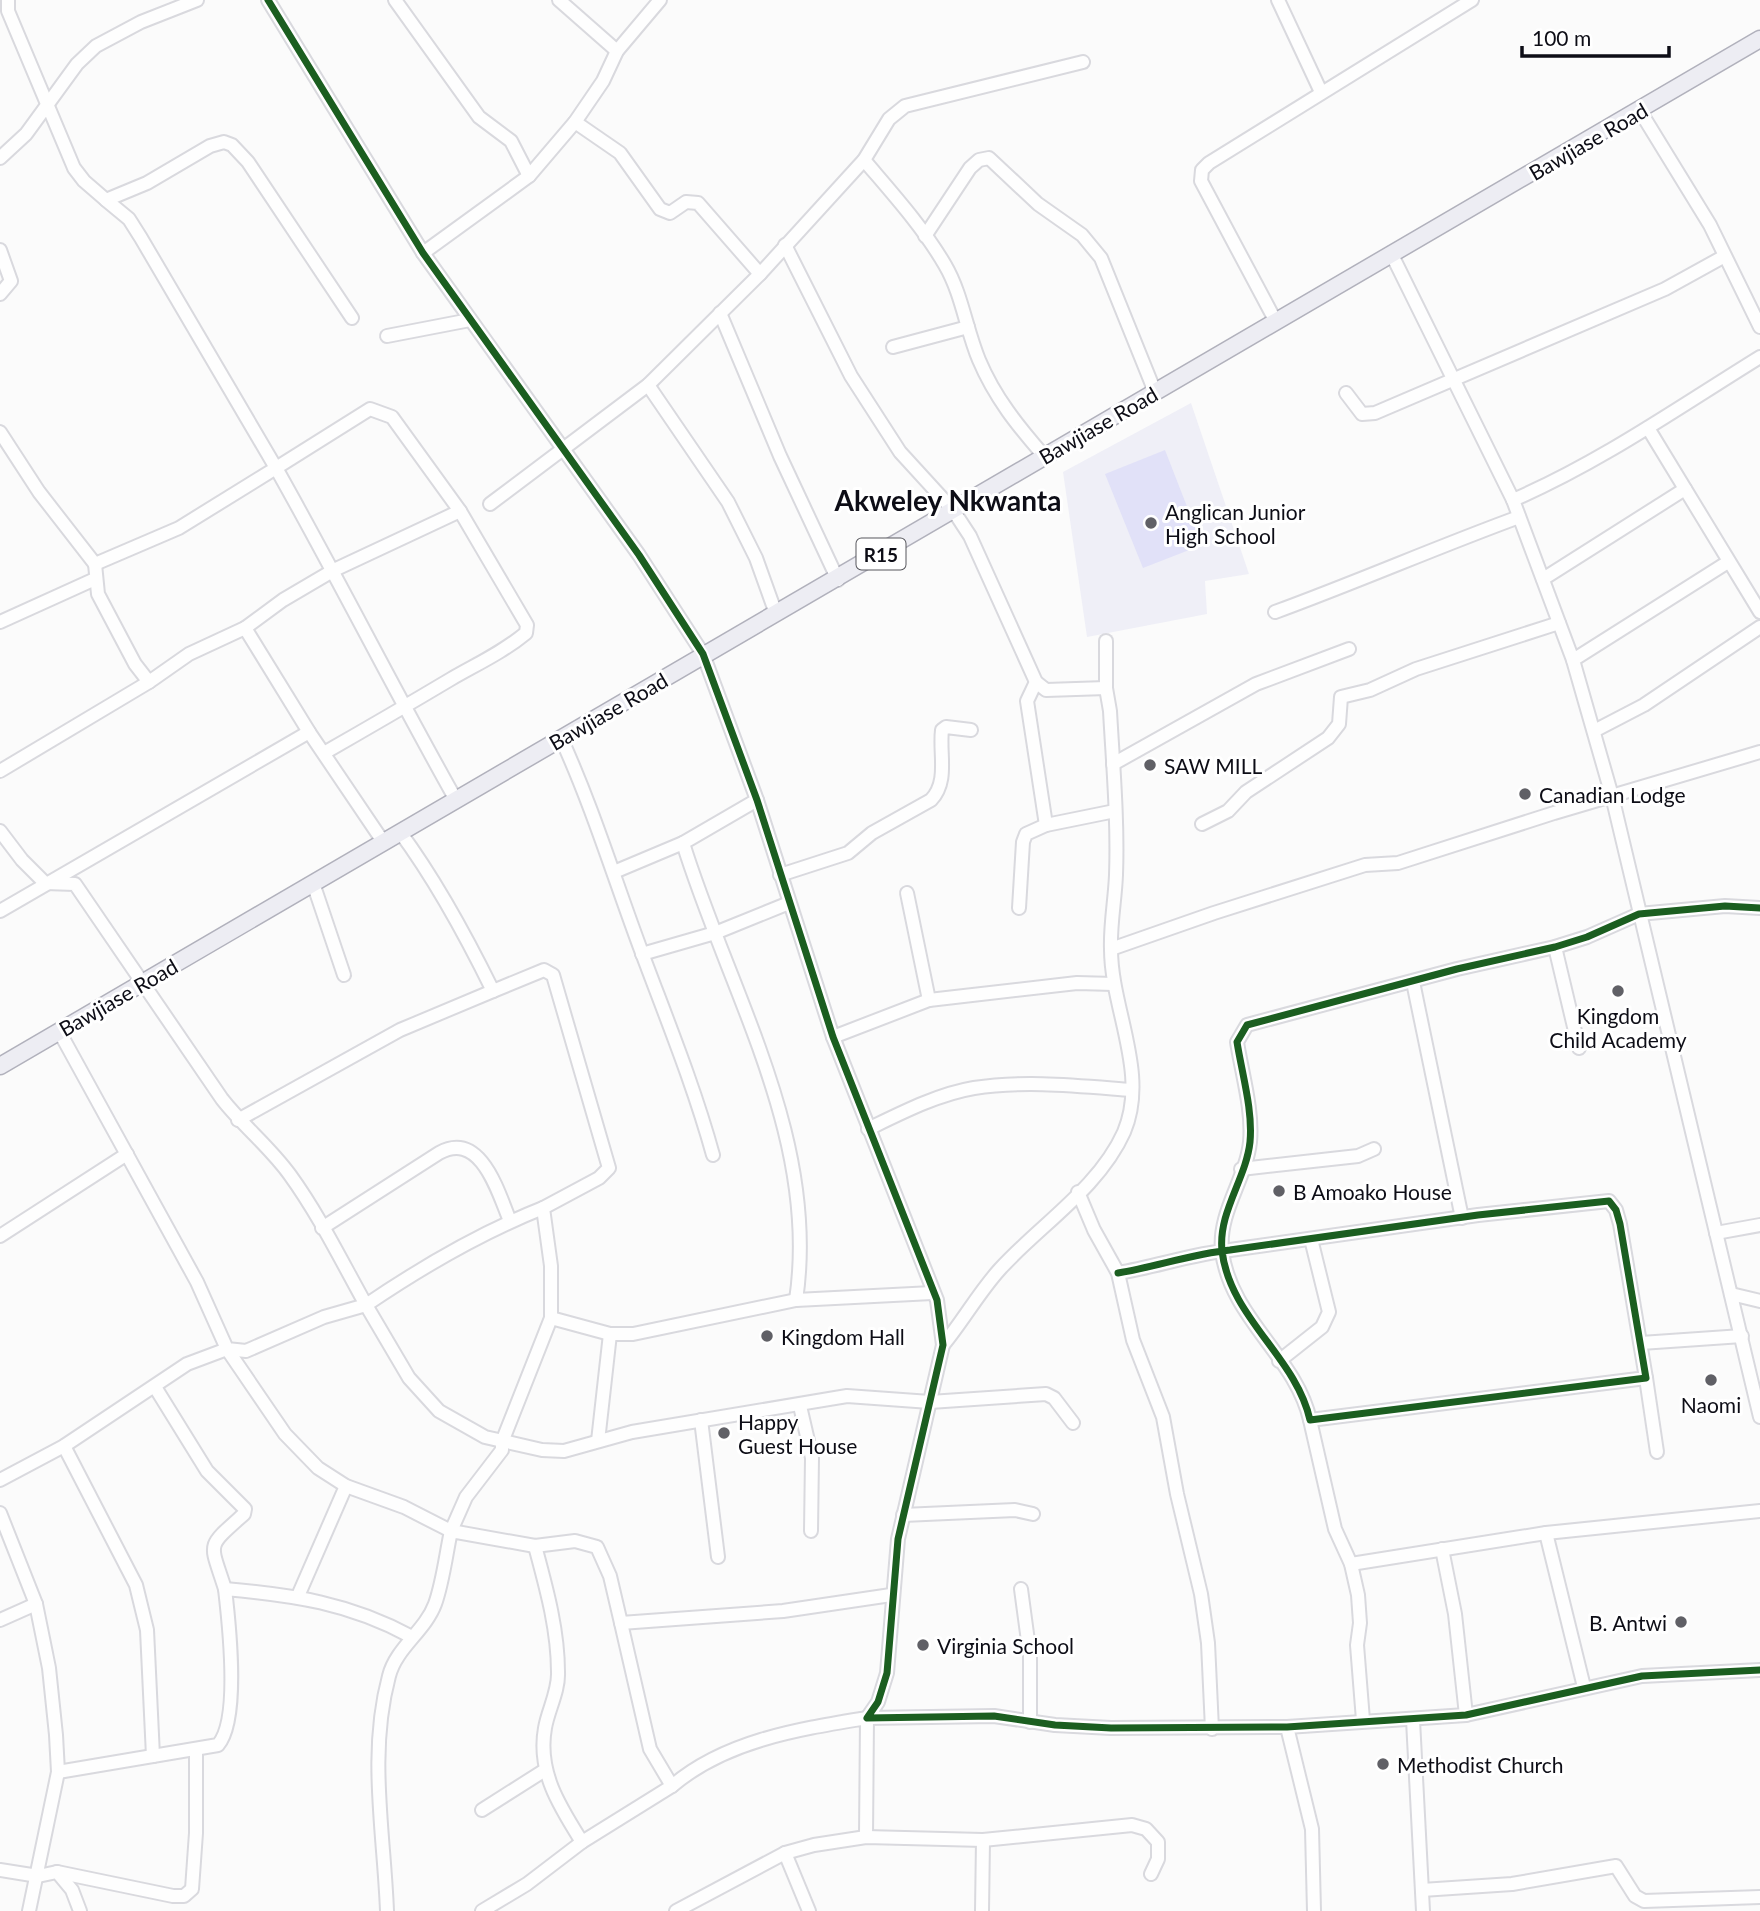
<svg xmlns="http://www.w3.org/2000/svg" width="1760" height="1911" viewBox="0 0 1760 1911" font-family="Lato,sans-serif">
  <rect width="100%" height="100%" fill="#fbfbfb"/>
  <path fill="#efeff7" d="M1191,403L1249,574L1205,581L1207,614L1087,637L1063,472Z"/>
  <path fill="#e1e1f8" d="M1165,450L1202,545L1143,568L1105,474Z"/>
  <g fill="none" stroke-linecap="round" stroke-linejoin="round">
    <defs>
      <g id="minor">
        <path d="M8,0V11L74,168L84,181L106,200L147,183L210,146L224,142L232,145L248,162L352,318"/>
        <path d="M268,0L423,253L639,555L703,654L757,800L833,1037L937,1300L943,1345L898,1539L887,1673L878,1702L867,1718L994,1716L1055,1725L1111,1728L1287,1727L1466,1715L1642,1676L1760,1670"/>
        <path d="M395,0L479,117L511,141L529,176"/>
        <path d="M559,0L617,51"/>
        <path d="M1278,0L1321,92"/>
        <path d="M1640,111L1710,225L1760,327"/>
        <path d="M575,122L620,153L660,209L670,213L686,202L698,203L760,274"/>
        <path d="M0,158L26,134L77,64L96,46L141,22L197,0"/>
        <path d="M864,160C892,193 923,227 945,265C962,294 966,329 979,360C995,398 1018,426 1044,456"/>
        <path d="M925,236L970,168L979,160L989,158L1038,204L1082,235L1101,258L1155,392"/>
        <path d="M785,245L851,376L900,452L953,510L970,536L1036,682L1046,690L1106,688L1110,711C1113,765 1118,821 1116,875C1115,900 1110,925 1111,949C1111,1009 1149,1073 1124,1132C1099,1188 1040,1225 1000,1269C979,1292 963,1321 943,1345"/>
        <path d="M0,250L11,281L0,294"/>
        <path d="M423,253L529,176L575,122L603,81L617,51L660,0"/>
        <path d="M1391,253L1513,500L1573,660L1612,796L1760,1417"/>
        <path d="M720,313L780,456L838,580"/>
        <path d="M1275,320L1201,181L1202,170L1209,163L1472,0"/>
        <path d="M387,336L470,320"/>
        <path d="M893,347L968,327"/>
        <path d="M648,385L728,502L756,558L775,611"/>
        <path d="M1346,393L1362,414L1375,413L1665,289L1723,257"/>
        <path d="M1648,428L1760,612"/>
        <path d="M0,432L39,492L95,564L179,528L276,468L141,238L129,219L106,200"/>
        <path d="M1513,500C1601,462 1679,407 1760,357"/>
        <path d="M490,504L648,385L760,274L864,160L889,119L905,106L1083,62"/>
        <path d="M95,564L98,594L135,664L149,682L189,654L245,628"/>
        <path d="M1543,579L1685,489"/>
        <path d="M1275,612C1357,582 1437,547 1519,517"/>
        <path d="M0,622L95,579"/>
        <path d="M1106,641V688"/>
        <path d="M1573,660L1728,562"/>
        <path d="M1036,682L1027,701L1046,825"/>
        <path d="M1594,731L1644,705L1760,627"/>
        <path d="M561,738C593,808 615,881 642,953C667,1020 694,1086 713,1155"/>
        <path d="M324,753C366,729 409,704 451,679C477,664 503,652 526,633L527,625L460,511L392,417L370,409L276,468C338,578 394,690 456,800"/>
        <path d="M1113,764L1256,684L1349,649"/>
        <path d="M0,771L149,682"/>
        <path d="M757,800L683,843C729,992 820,1139 796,1300L932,1293"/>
        <path d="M1202,824L1228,811L1246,792L1328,738L1339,724L1341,697L1370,690L1416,669L1559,623"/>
        <path d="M0,831L22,860L45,883L75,884L222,1099C243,1126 270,1147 290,1175C319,1215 342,1262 366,1305L324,1317L246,1351L227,1349L197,1282L59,1031"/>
        <path d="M400,832C437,882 466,936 493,991L544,970L553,975L609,1168L599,1178L543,1208L551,1266V1318L610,1334H633L796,1300"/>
        <path d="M384,843L309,732L245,628L283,600L334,570L460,511"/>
        <path d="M614,872L683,843"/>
        <path d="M780,875L848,853L872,833L931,800C949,781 939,754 942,730L946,727L971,730"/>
        <path d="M313,883L344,975"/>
        <path d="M907,893L929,1000"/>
        <path d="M1019,908L1023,842L1026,834L1046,825L1115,811"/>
        <path d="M0,911L309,732"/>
        <path d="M1555,947L1579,1048"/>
        <path d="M1111,949L1214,913L1365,865L1398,863L1554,813L1760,752"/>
        <path d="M642,954L715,933L789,903"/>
        <path d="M1413,982L1462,1218"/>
        <path d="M833,1037L929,1000L1077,983L1114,984"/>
        <path d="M238,1120L400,1030L493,991"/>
        <path d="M868,1129C901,1113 938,1094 974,1088C1026,1080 1079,1086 1132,1090"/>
        <path d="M1241,1169L1358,1156L1374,1149"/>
        <path d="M1078,1192L1094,1230L1118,1273L1133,1340L1163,1417L1177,1494L1201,1594L1208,1643L1212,1729"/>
        <path d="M543,1208C480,1233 422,1267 366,1305L409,1378L439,1411L485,1437L542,1450L564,1451L632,1432L847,1396L930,1402L1046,1394L1054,1398L1073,1423"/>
        <path d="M322,1228L439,1153C481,1130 498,1192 510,1221"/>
        <path d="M1716,1233L1760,1225"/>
        <path d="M0,1236L127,1154"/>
        <path d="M1118,1273C1155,1267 1192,1254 1230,1250L1478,1215L1609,1201L1616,1210L1620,1224L1646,1378L1310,1420C1296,1357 1230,1318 1222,1251C1218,1212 1246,1179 1250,1142C1253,1110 1242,1074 1237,1042L1247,1025L1457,969L1555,947L1587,937L1639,914L1725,906L1760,908"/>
        <path d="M1731,1294L1760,1301"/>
        <path d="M1641,1343L1742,1336"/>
        <path d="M1279,1361L1322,1327L1329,1312L1311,1239"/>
        <path d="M1646,1378L1657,1452"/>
        <path d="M155,1387L207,1471L245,1509L244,1514C205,1549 210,1541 225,1589"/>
        <path d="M800,1406L812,1458L811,1531"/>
        <path d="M701,1420L718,1557"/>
        <path d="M1310,1420L1335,1529L1351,1564L1358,1595L1360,1623L1357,1645L1363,1720"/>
        <path d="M598,1441L610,1334"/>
        <path d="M64,1446L136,1585L147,1630L153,1756"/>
        <path d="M0,1480L64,1446L187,1364L227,1349L285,1434L318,1468L346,1486L404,1507L451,1531L466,1497L502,1450V1442L551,1318"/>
        <path d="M0,1513L36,1604L49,1668L56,1735L58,1772L29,1911"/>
        <path d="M903,1515L1015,1510L1033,1514"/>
        <path d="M1546,1533L1584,1687"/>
        <path d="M535,1546C546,1587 558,1629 558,1672C559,1691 548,1710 545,1728C537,1772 560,1807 582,1842L672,1786"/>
        <path d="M1442,1549L1455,1614L1466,1715"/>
        <path d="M1351,1564L1546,1533L1760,1511"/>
        <path d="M1021,1589L1030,1656V1722"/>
        <path d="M298,1596L346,1486"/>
        <path d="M0,1620L36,1604"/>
        <path d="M621,1623L650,1749L672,1786C726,1740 800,1729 867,1718L866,1837"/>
        <path d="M1413,1720L1423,1911"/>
        <path d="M1287,1727L1312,1829L1314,1911"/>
        <path d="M58,1772L218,1745C240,1720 229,1623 225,1589C293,1595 350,1603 412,1637"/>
        <path d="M482,1810L545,1770"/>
        <path d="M785,1853L809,1911"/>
        <path d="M0,1870L38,1876L57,1872L72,1890L80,1911"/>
        <path d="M57,1872L173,1896H184L192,1889L196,1833V1750"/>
        <path d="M1422,1890L1512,1884L1616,1866L1635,1896L1644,1901L1760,1897"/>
        <path d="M387,1911C384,1832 368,1754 389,1676C396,1648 425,1631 435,1604C443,1582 446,1554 451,1531L535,1546L575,1541L597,1547L610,1576L621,1623L783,1611L891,1595"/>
        <path d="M482,1911L527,1884L582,1842"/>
        <path d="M676,1911L785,1853L814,1845L866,1837L983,1840L1132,1825L1146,1829L1158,1842V1859L1151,1874"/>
        <path d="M982,1911L983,1840"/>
      </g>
      <path id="major" d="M0,1066L1760,39"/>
    </defs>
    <use href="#minor" stroke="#d9d9de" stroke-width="16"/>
    <use href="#major" stroke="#b1b1bc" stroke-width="19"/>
    <use href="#minor" stroke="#fefefe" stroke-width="12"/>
    <use href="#major" stroke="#ededf3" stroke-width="16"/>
    <defs>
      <g id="cycleway">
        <path d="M268,0L423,253L639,555L703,654L757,800L833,1037L937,1300L943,1345L898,1539L887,1673L878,1702L867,1718L994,1716L1055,1725L1111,1728L1287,1727L1466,1715L1642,1676L1760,1670"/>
        <path d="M1118,1273C1155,1267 1192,1254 1230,1250L1478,1215L1609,1201L1616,1210L1620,1224L1646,1378L1310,1420C1296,1357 1230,1318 1222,1251C1218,1212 1246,1179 1250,1142C1253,1110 1242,1074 1237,1042L1247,1025L1457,969L1555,947L1587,937L1639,914L1725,906L1760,908"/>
      </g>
    </defs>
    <use href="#cycleway" stroke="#fff" stroke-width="11"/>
    <use href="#cycleway" stroke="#1b5e20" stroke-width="7"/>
  </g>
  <g fill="#606066" stroke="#fff" stroke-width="2.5">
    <circle cx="1151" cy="523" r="7"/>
    <circle cx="1150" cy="765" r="7"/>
    <circle cx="1525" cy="794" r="7"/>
    <circle cx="1618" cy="991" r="7"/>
    <circle cx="1279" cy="1191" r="7"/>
    <circle cx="767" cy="1336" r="7"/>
    <circle cx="1711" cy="1380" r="7"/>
    <circle cx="724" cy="1433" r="7"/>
    <circle cx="1681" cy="1622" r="7"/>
    <circle cx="923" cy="1645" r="7"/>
    <circle cx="1383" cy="1764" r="7"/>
  </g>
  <g text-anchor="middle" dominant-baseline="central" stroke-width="6" stroke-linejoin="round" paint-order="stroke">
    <rect fill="#fff" stroke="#56565c" stroke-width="2" x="856.5" y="538.5" width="49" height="31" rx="5"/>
    <g font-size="19" font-weight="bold" fill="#0d0d16">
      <text x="881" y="554">R15</text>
    </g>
    <g font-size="21" fill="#0d0d16" stroke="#fff">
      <text transform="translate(1588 141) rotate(-30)">Bawjiase Road</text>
      <text transform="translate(1098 425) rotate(-30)">Bawjiase Road</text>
      <text transform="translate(608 711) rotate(-30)">Bawjiase Road</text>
      <text transform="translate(118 997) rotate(-30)">Bawjiase Road</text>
    </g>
    <g font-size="21" fill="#0d0d16" stroke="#fff" text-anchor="start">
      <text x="1165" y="511">Anglican Junior<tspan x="1165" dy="24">High School</tspan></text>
      <text x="1164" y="765">SAW MILL</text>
      <text x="1539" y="794">Canadian Lodge</text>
      <text x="1618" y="1015" text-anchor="middle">Kingdom<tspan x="1618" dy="24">Child Academy</tspan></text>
      <text x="1293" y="1191">B Amoako House</text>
      <text x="781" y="1336">Kingdom Hall</text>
      <text x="1711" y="1404" text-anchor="middle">Naomi</text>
      <text x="738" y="1421">Happy<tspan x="738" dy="24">Guest House</tspan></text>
      <text x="1667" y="1622" text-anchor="end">B. Antwi</text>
      <text x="937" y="1645">Virginia School</text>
      <text x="1397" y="1764">Methodist Church</text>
    </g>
    <g font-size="28" font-weight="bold" fill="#0d0d16" stroke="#fff">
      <text x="948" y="500">Akweley Nkwanta</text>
    </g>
  </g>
  <path d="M1522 46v10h147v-10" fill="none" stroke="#0d0d16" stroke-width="3.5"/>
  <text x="1532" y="46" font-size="21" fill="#0d0d16" stroke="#ffffff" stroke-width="5" paint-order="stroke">100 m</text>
</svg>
